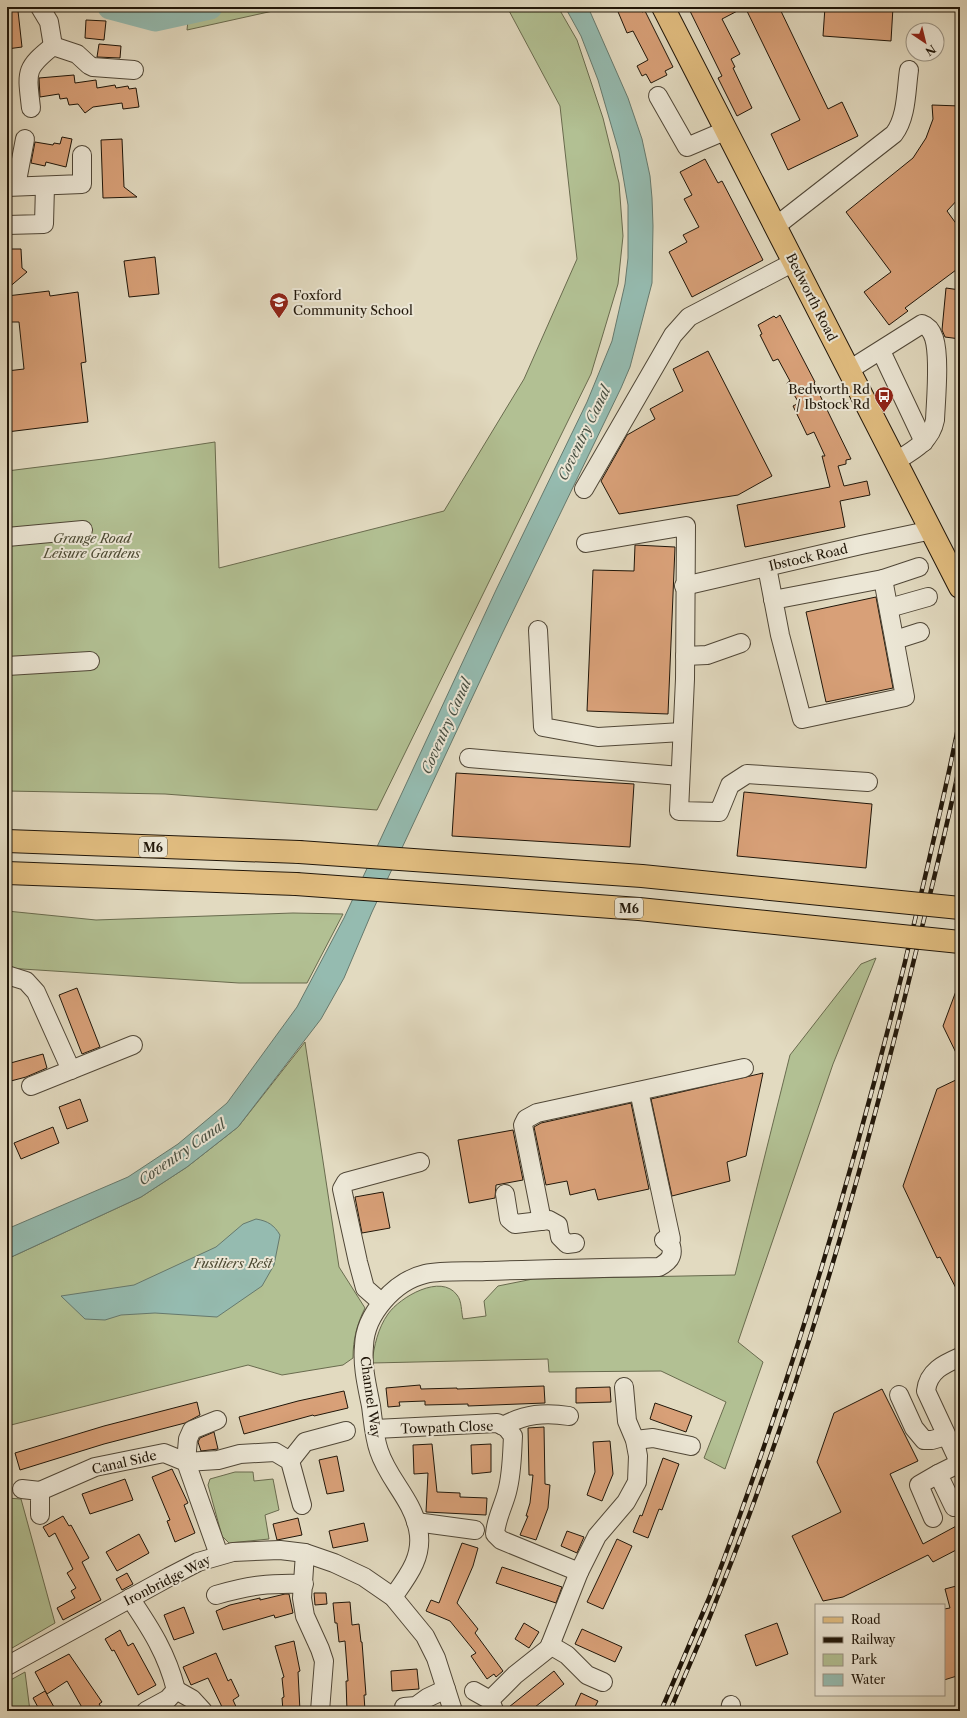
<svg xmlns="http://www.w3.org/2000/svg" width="967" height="1718" viewBox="0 0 967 1718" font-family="'Libre Caslon Text',serif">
  <rect width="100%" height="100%" fill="#e2dac0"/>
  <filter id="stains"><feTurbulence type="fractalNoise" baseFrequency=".005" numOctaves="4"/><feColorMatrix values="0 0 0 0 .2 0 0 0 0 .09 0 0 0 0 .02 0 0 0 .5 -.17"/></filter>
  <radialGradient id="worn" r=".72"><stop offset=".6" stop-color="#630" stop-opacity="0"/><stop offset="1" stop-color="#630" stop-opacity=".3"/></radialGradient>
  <g fill="#b2c093" stroke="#696b4e">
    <path d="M199,7H291L187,30L189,10Z"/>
    <path d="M507,7H558L577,40L603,118L619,183L623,236L618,284L591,374L377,810L165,794L7,791V471L103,459L215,442L219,568L444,511L524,379L577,259L560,106Z"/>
    <path d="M7,911L96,920L293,913L343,914L307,983H239L7,968Z"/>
    <path d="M876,958L833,1064L738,1342L763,1362L725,1469L704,1458L726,1402L661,1371L549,1372L548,1359L372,1363C374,1346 378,1328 388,1314C400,1297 441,1273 457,1295C462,1301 461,1311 463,1319L486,1316L484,1301L498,1286L533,1279L735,1275L790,1055L861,964Z"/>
    <path d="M305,1042L339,1267L365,1308C357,1324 353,1339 353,1358L343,1365L282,1375L248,1365L7,1426V1259L141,1197L187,1167L238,1127Z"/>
    <path d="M235,1472H253L254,1481L273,1479L279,1510L265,1515L269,1539L229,1543L222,1536L208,1485L210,1479Z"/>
    <path d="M7,1498L21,1499L55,1623L7,1651Z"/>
    <path d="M25,1672L30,1711H7V1682Z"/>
  </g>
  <g fill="#95bbb0" stroke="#66796d">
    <path d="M565,7H588L628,98L642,139L650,176L652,198L653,226L652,283L630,367L621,388L502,634L372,912L344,978L321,1019L238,1127L187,1167L141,1197L7,1259V1229L128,1177L178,1144L227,1103L297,1007L344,918L496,590L587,402L612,341L625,284L628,258V205L619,152L598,80L581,36Z"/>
    <path d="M256,1219C268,1221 274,1225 280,1235L274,1265L262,1286L217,1317L155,1313L121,1315L105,1320L85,1319L61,1296L134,1285L216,1247L243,1224Z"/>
  </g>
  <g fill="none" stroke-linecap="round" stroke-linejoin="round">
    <path stroke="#95bbb0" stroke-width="25" d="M110,7L155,19L210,7"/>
  </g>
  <g fill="#d8a078" stroke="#201609">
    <path d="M616,7H640L642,12L645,11L673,67L665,71L667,75L651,83L646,74L642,76L637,66L648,60L633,31L627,33Z"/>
    <path d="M688,7H779L828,109L842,102L858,136L788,170L771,134L800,120L745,7L722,19L740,54L731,59L735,67L733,68L752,108L737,116L718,78L722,76Z"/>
    <path d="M825,7H893L891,41L823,36Z"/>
    <path d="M18,11L22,47L7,49V12Z"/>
    <path d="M86,20L106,21L104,40L85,38Z"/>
    <path d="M99,44L121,46L120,58L97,57Z"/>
    <path d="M74,75L75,83L96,80L97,88L115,85L116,88L128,86L129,89L136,88L139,107L123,109L122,103L93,107L85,113L78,104L69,105L67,98L60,99L59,94L40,97L39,78Z"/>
    <path d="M932,105L960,106V197L947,211L960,229V267L905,308L908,311L889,325L864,292L891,272L846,212L913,158L926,138L933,119Z"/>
    <path d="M62,137L72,139L66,167L46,162L45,166L31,163L35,142L53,145L54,143L60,144Z"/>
    <path d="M122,139L124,187L137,197L103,198L101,140Z"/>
    <path d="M705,159L718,183L722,181L763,260L692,297L669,252L687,242L683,235L699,227L684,199L692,195L680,172Z"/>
    <path d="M7,249H21L22,268L27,272L7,289Z"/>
    <path d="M155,257L159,294L129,297L124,261Z"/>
    <path d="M946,288L960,290V339L945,337L942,330Z"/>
    <path d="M49,291L50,296L78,292L86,362L81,363L88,422L7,432V371L24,369L19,322H7V296Z"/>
    <path d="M780,315L815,382L814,383L851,459L846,460V464L838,466L844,486L867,481L870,495L840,501L845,527L745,547L737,505L830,487L822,456H825L814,432L807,435L793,406L799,403L787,383L790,381L778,359L773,361L760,335L762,334L758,325L774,316L776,318Z"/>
    <path d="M708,351L772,476L738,495L619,514L601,481L627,435L655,419L650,409L683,391L673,369Z"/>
    <path d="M635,545L675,547L668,714L587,711L593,570L634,571Z"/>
    <path d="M876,597L893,688L826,702L806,612Z"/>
    <path d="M456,773L634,784L630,847L452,836Z"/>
    <path d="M744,792L872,804L866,868L737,856Z"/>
    <path d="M959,983H960V1061L943,1026Z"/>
    <path d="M77,988L100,1047L82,1054L59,995Z"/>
    <path d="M43,1054L47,1068L26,1077L7,1082V1064Z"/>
    <path d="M763,1073L746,1156L727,1162L730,1181L672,1196L651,1099Z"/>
    <path d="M960,1078V1296L940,1257L937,1258L903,1186L937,1089Z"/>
    <path d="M80,1099L88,1121L67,1129L59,1107Z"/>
    <path d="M631,1103L649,1189L598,1200L595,1189L570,1195L567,1181L546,1185L534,1127L541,1123Z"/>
    <path d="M53,1127L59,1143L21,1159L14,1143Z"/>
    <path d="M513,1130L523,1180L496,1185L495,1198L469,1203L458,1140Z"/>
    <path d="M383,1192L390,1228L362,1233L355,1197Z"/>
    <path d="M420,1385L421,1389L457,1388V1389L544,1386L545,1403L468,1406V1404L425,1405V1401L399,1402L400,1406L388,1407L386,1388Z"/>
    <path d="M610,1387L611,1402L576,1403V1388Z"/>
    <path d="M882,1389L918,1461L890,1474L923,1544L960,1524V1548L933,1562L928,1555L843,1597L823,1601L792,1536L841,1512L817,1462L834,1413Z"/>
    <path d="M344,1391L348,1408L314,1416L313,1415L244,1434L239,1417L298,1401Z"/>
    <path d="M197,1402L200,1415L185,1423L104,1444L20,1470L15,1453L104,1426Z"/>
    <path d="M655,1403L692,1416L686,1432L650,1419Z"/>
    <path d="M544,1427L545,1484L550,1485L548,1508L536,1540L520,1535L528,1516H526L530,1503L533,1475H529L528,1428Z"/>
    <path d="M214,1432L218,1449L201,1451L198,1442L200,1438Z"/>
    <path d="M610,1441L613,1474L602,1501L587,1495L595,1472L593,1442Z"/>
    <path d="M432,1444L437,1492L460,1493V1497L487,1498L486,1515L426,1512L428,1473L414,1474L413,1445Z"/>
    <path d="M491,1444V1472L472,1474L471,1445Z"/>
    <path d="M337,1456L344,1491L327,1494L319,1460Z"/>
    <path d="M663,1458L679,1464L662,1510L659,1509L648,1538L633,1532L640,1515L642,1516Z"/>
    <path d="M172,1469L188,1503L184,1505L195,1533L175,1542L167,1521L170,1520L152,1477Z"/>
    <path d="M125,1479L133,1500L90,1514L82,1494Z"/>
    <path d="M63,1516L69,1526L71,1525L89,1558L82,1562L101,1600L63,1620L57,1608L75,1598L71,1591L76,1588L67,1573L73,1569L55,1533L49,1537L43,1527Z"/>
    <path d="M298,1518L302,1535L277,1540L273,1524Z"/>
    <path d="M364,1523L368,1541L333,1548L329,1531Z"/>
    <path d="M567,1531L584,1537L577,1553L561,1546Z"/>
    <path d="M139,1534L149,1553L117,1571L106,1552Z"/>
    <path d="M617,1539L632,1546L603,1609L587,1602Z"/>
    <path d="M462,1543L478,1548L473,1566L457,1603L478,1629L475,1633L503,1671L496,1677L494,1674L487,1679L471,1656L476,1653L450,1621L426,1611L431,1600L439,1603Z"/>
    <path d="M502,1567L562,1587L556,1603L496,1583Z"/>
    <path d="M127,1573L133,1584L122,1590L116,1579Z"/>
    <path d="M960,1585V1675L944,1680V1609L950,1608L945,1589Z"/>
    <path d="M314,1593H326L327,1604L315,1605Z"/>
    <path d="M285,1594H289L293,1613L275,1618L274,1615L223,1630L216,1611L230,1605L260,1598V1600Z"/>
    <path d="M350,1602L352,1625L359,1624L361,1642H362L366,1695H364L365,1711H347L346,1681H348L345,1641L339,1642L337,1623H335L333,1603Z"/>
    <path d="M184,1607L194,1633L174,1640L164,1615Z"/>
    <path d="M524,1623L539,1632L529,1648L515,1639Z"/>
    <path d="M777,1623L788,1654L756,1666L745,1635Z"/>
    <path d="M582,1629L622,1647L615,1662L575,1644Z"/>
    <path d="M120,1630L128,1646L133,1643L156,1685L138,1695L114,1650L112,1651L105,1639Z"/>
    <path d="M294,1641L300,1671L298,1672L300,1711H283L282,1698L284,1697L282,1678L284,1677L275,1646Z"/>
    <path d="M216,1653L228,1681L231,1679L239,1696L233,1700L238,1711H224L208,1678L191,1685L183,1667Z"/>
    <path d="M69,1654L102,1702L99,1704L104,1711H84L67,1681L47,1694L35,1672Z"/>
    <path d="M417,1669L419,1689L392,1691L391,1671Z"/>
    <path d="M554,1671L564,1684L530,1711H504Z"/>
    <path d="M45,1691L54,1707L48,1711H40L33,1698Z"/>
    <path d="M581,1693L598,1701L593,1711H573Z"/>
  </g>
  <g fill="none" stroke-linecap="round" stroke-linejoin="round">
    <defs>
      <g id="minor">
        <path d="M40,7L49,22L53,46"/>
        <path d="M658,96L687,147L727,130"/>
        <path d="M31,108C27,72 24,69 53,46L77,54L89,65L93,67L134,70"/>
        <path d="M16,186L25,139"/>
        <path d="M7,187L82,184V155"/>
        <path d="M7,225L44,224L45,186"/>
        <path d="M776,226L894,134C907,117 906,90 909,70"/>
        <path d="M881,351L924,442"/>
        <path d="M849,370L922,324C928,326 932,332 934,338C940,357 936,398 935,420C931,441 914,450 896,461"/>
        <path d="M584,489L673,335L689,317L794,262"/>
        <path d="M7,537L83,530"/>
        <path d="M586,543L686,526L685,679L679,811L719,812L730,785L747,774L868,782"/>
        <path d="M767,567L780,635L802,719L905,697L883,579L773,600"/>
        <path d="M883,579L919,567"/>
        <path d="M684,586L861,545L932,530"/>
        <path d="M889,608L928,597"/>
        <path d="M538,630L543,727L598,737L682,732"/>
        <path d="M895,640L920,632"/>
        <path d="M685,656L707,655L741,643"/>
        <path d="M7,666L90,661"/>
        <path d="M469,758L680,776"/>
        <path d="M7,975L26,981L36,992L71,1070"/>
        <path d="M31,1086L133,1045"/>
        <path d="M639,1091L671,1239"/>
        <path d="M505,1194L509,1219L515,1224L549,1220L558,1225L560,1237L567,1244L575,1243"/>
        <path d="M542,1221L523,1125L526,1119L537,1113L744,1068"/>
        <path d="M381,1302L365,1288L358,1262L342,1189L346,1182L420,1162"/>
        <path d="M960,1357C944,1364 928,1371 926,1391L960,1464"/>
        <path d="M899,1395L914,1428L924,1440H932L946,1436"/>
        <path d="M217,1420L192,1430L188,1439L186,1462L218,1460L240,1454L275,1452L290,1461L302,1505"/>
        <path d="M503,1426C525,1414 545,1412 569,1416"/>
        <path d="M375,1429L497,1423L506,1427L513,1436C512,1455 512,1474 507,1492C503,1507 496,1519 495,1534L501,1540L579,1572"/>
        <path d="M635,1440L653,1438L691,1446"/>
        <path d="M290,1461L305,1442L346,1431"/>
        <path d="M22,1489L40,1491V1515"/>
        <path d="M40,1491L95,1467L164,1453L186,1462L219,1555"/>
        <path d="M954,1507L938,1474L960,1463"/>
        <path d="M933,1518L919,1485L938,1474"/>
        <path d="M416,1522L475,1530"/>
        <path d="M305,1553L302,1598L305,1616L320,1649L324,1661L320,1711"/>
        <path d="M216,1595C250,1585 269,1583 304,1584"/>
        <path d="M393,1597C408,1576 424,1556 418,1529C412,1499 388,1479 379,1451C374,1437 373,1420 371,1406C367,1386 362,1366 364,1346C365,1314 395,1281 425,1274C443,1270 467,1272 486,1271C543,1269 601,1268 659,1267C668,1262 674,1257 671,1246L664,1240"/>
        <path d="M130,1598C151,1629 167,1654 176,1690L168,1699L146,1711"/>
        <path d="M550,1645L567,1655L587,1675L603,1682"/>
        <path d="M7,1666L169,1577L198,1562L233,1552L280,1550L305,1553L334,1563L364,1577L393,1597L425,1636L436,1658L453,1711"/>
        <path d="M176,1690L192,1699L203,1711"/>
        <path d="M474,1691L490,1700L494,1710"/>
        <path d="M490,1700L515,1675L549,1648L579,1572L597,1536L626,1502L637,1482L638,1456L635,1440L627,1421L624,1387"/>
        <path d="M404,1707L416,1706L427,1698L446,1689"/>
        <path d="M730,1711L731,1705"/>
      </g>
      <path id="major" d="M663,7L960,587"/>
      <g id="highway">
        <path d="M7,841L299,852"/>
        <path d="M7,873L296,884"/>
      </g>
    </defs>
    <use href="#minor" stroke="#504737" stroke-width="20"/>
    <use href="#major" stroke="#201609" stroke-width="24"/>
    <use href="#highway" stroke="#201609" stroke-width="24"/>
    <use href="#minor" stroke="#ece7d6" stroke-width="18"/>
    <use href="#major" stroke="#e1bd80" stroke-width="22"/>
    <use href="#highway" stroke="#e1bd80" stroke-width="22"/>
    <defs>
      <g id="rail">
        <path d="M661,1711C677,1673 694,1634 710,1596C789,1389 852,1177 905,962C924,881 944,800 960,718"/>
        <path d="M670,1711C685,1674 702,1638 716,1601C798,1397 859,1185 911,972C928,902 946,833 960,763"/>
      </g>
    </defs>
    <use href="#rail" stroke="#201609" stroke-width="4.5"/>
    <use href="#rail" stroke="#ece7d6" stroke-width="3" stroke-dasharray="9" stroke-linecap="butt"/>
    <defs>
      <g id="highway-bridge">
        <path d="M299,852L642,876L960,908"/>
        <path d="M296,884L639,909L960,942"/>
      </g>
    </defs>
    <use href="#highway-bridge" stroke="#201609" stroke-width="24" stroke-linecap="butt"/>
    <use href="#highway-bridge" stroke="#e1bd80" stroke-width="22"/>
  </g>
  <defs>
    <symbol id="school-pin" viewBox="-11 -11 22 30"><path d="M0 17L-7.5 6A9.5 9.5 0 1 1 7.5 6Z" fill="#8f2418" stroke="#ece7d6"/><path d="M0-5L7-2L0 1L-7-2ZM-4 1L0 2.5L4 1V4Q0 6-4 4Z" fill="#fff"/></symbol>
    <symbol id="bus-pin" viewBox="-11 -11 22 30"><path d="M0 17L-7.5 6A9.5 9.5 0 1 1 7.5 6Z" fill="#8f2418" stroke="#ece7d6"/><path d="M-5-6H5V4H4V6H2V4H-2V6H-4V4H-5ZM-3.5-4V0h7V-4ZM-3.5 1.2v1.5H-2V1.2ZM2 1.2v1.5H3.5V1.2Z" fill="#fff"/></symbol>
  </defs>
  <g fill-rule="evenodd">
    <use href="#school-pin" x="268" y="291" width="22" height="30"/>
    <use href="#bus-pin" x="873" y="385" width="22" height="30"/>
  </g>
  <g text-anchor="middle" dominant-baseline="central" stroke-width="4" stroke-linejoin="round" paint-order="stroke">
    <g fill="#ece7d6" stroke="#5d5546" stroke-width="1">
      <rect x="139" y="837" width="28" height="20" rx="3"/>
      <rect x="615" y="898" width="28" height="20" rx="3"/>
    </g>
    <g font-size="12" font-weight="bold" fill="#201609">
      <text x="153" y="847">M6</text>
      <text x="629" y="908">M6</text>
    </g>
    <g font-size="13" fill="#201609" stroke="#ece7d6" text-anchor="start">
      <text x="293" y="295">Foxford<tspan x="293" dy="15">Community School</tspan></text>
      <text x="870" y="389" text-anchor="end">Bedworth Rd<tspan x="870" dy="15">/ Ibstock Rd</tspan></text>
    </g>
    <g font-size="13" fill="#201609" stroke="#ece7d6">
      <text transform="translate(812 297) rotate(63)">Bedworth Road</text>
      <text transform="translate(808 557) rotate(-13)">Ibstock Road</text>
      <text transform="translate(371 1397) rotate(82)">Channel Way</text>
      <text transform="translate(447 1427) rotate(-2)">Towpath Close</text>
      <text transform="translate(124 1462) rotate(-13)">Canal Side</text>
      <text transform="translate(167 1580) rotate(-27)">Ironbridge Way</text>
    </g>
    <g font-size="13" font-style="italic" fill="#4c4932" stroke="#ece7d6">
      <text x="92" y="538">Grange Road<tspan x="92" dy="15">Leisure Gardens</tspan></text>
      <text x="233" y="1263">Fusiliers Rest</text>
    </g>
    <g font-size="14" font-style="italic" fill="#495043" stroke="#ece7d6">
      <text transform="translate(584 433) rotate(-64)">Coventry Canal</text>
      <text transform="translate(446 726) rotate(-66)">Coventry Canal</text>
      <text transform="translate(182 1152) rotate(-35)">Coventry Canal</text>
    </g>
  </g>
  <rect width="967" height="1718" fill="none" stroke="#e2dac0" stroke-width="24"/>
  <rect x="8" y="8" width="951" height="1702" fill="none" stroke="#201609" stroke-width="2"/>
  <rect x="12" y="12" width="943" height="1694" fill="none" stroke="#201609"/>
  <rect x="815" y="1604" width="130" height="92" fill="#ece7d6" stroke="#9a9384"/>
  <rect x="823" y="1617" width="20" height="6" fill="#e1bd80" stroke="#9a9384"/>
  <text x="851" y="1624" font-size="12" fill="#201609">Road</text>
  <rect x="823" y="1637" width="20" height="6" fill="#201609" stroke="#9a9384"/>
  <text x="851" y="1644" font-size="12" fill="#201609">Railway</text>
  <rect x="823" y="1654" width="20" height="12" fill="#b2c093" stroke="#9a9384"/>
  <text x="851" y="1664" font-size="12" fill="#201609">Park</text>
  <rect x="823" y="1674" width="20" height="12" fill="#95bbb0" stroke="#9a9384"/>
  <text x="851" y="1684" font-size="12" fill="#201609">Water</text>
  <g transform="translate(925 42) rotate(145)"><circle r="19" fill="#ece7d6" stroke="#9a9384"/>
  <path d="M0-3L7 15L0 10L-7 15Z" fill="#8f2418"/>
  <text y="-6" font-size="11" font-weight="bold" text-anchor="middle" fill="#201609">N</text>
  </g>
  <rect width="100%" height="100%" filter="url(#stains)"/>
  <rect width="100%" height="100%" fill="url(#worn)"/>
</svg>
